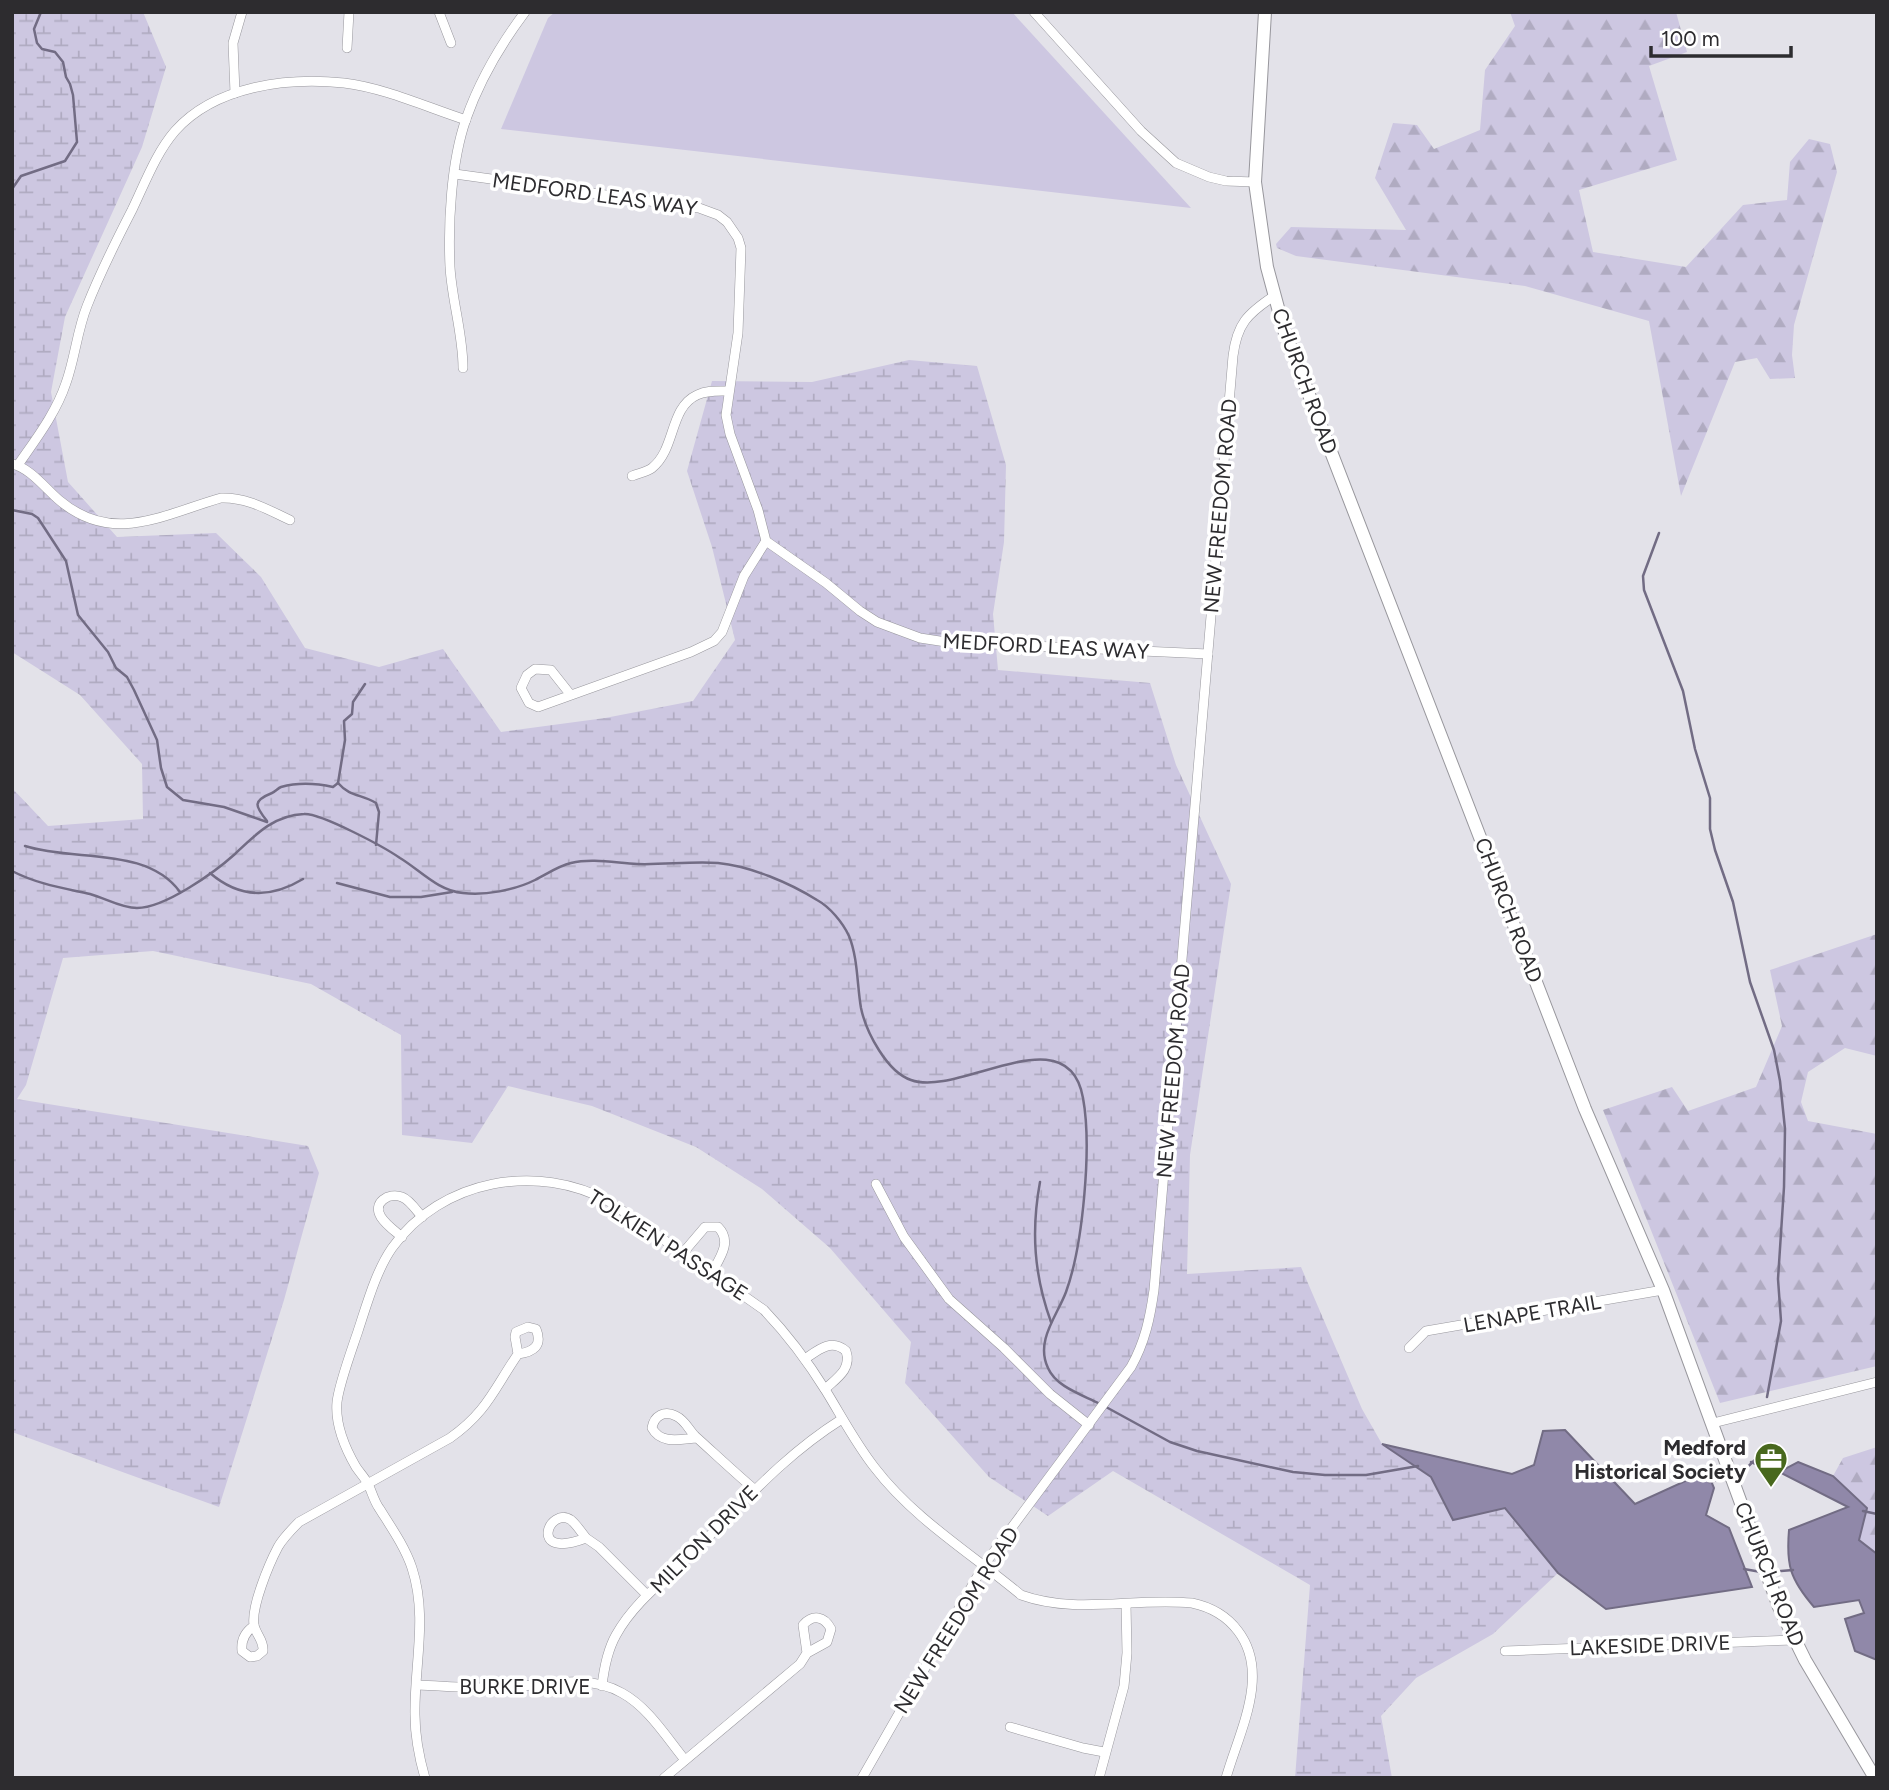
<svg xmlns="http://www.w3.org/2000/svg" width="1889" height="1790" viewBox="0 0 1889 1790" font-family="Figtree,sans-serif">
  <defs>
    <pattern id="forest-firs" width="22" height="20" patternUnits="userSpaceOnUse" patternTransform="scale(1.75)"><rect width="22" height="20" fill="#cdc7e1"/><path d="M5 1l3.5 6h-7zM16 11l3.5 6h-7z" fill="#b0abc1"/></pattern>
    <pattern id="wetland-marsh" width="20" height="14" patternUnits="userSpaceOnUse" patternTransform="scale(1.75)"><rect width="20" height="14" fill="#cdc7e1"/><path d="M1 5h8M5 5V1M11 12h8M15 12V8" fill="none" stroke="#b0abc1"/></pattern>
  </defs>
  <rect width="100%" height="100%" fill="#e3e2e9"/>
  <path fill="#cdc7e1" d="M555,12H1012L1191,208L501,129L548,18Z"/>
  <g fill="url(#forest-firs)">
    <path d="M1510,12H1676L1687,52L1649,66L1677,160L1579,190L1593,252L1686,267L1743,205L1787,200L1790,162L1809,139L1830,144L1837,172L1794,325L1792,355L1795,378L1770,379L1757,358L1735,362L1681,496L1649,321L1525,286L1296,256L1277,248L1276,244L1291,227L1406,230L1375,178L1393,123L1417,125L1434,149L1480,130L1485,70L1515,26Z"/>
    <path d="M1877,934V1056L1845,1048L1808,1072L1801,1102L1808,1121L1877,1134V1366L1720,1403L1603,1110L1672,1087L1688,1111L1756,1087L1782,1026L1770,970Z"/>
    <path d="M1877,1447V1554L1859,1540L1867,1508L1833,1476L1843,1458Z"/>
  </g>
  <path fill="url(#wetland-marsh)" d="M12,12H143L166,67L142,147L65,317L51,392L68,482L117,537L216,533L261,577L305,648L379,667L443,649L501,732L605,718L693,701L735,640L712,547L687,471L712,381L812,382L909,360L977,366L1006,465L1004,542L993,614L998,670L1150,683L1176,765L1231,884L1190,1155L1187,1274L1301,1267L1362,1409L1382,1444L1431,1477L1453,1520L1505,1507L1558,1573L1493,1634L1416,1678L1381,1716L1392,1778H1295L1310,1585L1113,1471L1048,1516L989,1477L905,1383L911,1342L830,1248L762,1189L696,1147L592,1106L508,1086L472,1143L402,1135L401,1035L311,984L153,951L63,958L26,1085L17,1099L308,1146L319,1173L284,1300L219,1507L12,1432V788L48,826L143,819L142,764L80,695L12,652Z"/>
  <g fill="#9088a9" stroke="#726c84" stroke-width="2">
    <path d="M1565,1430L1635,1504L1707,1471L1714,1488L1706,1515L1729,1528L1752,1587L1606,1609L1558,1573L1505,1508L1453,1520L1431,1477L1382,1444L1512,1474L1534,1465L1543,1431Z"/>
    <path d="M1798,1462L1833,1476L1867,1508L1859,1540L1877,1554V1660L1855,1651L1845,1619L1864,1613L1859,1600L1814,1607C1790,1579 1786,1565 1789,1530L1848,1507L1779,1472Z"/>
  </g>
  <g fill="none" stroke-linecap="round" stroke-linejoin="round">
    <g stroke="#726c84" stroke-width="2.5">
      <path d="M12,189L21,176L65,161L77,142L73,95L70,84L66,77L63,62L55,52L42,49L37,43L34,29L41,12"/>
      <path d="M12,510L32,514L38,518L66,561L78,615L108,652L116,668L127,677L134,690L157,740L161,768L167,787L183,800L224,807L267,822"/>
      <path d="M1659,533L1643,576L1644,590L1683,691L1695,749L1710,798V829L1715,850L1733,902L1750,982L1774,1050L1780,1081L1785,1129L1784,1187L1778,1279L1781,1321L1767,1397"/>
      <path d="M338,783L345,740L344,721L352,714L353,702L365,684"/>
      <path d="M338,783C350,797 362,794 376,803L379,812L376,845"/>
      <path d="M267,821C255,806 252,801 272,793C275,792 278,788 281,787C299,782 315,783 333,787L338,783"/>
      <path d="M25,846C75,862 147,846 180,892"/>
      <path d="M12,871C37,884 63,888 90,894C105,898 121,908 137,908C165,908 215,872 235,854C255,835 274,815 304,814C321,813 384,847 400,858C420,870 438,891 463,893C484,896 515,890 535,880C547,874 558,866 571,863C592,858 616,863 637,864C663,865 692,861 718,863C750,866 790,883 817,900C830,907 843,923 849,936C858,958 857,985 861,1008C866,1032 887,1072 911,1080C959,1098 1068,1013 1083,1098C1092,1147 1083,1245 1066,1292C1057,1316 1035,1341 1048,1368C1056,1387 1083,1395 1100,1404"/>
      <path d="M210,873C239,898 270,899 303,879"/>
      <path d="M337,883L390,897H421L452,892"/>
      <path d="M1040,1182C1031,1231 1034,1275 1051,1322"/>
      <path d="M1106,1407L1170,1442L1197,1451L1293,1472L1325,1475H1366L1418,1466"/>
      <path d="M1751,1462L1775,1472H1782"/>
      <path d="M1735,1476C1748,1471 1753,1458 1765,1452"/>
      <path d="M1709,1482L1726,1478"/>
      <path d="M1863,1511L1877,1514"/>
      <path d="M1744,1569L1761,1572"/>
      <path d="M1771,1572L1793,1570"/>
    </g>
    <defs>
      <g id="minor">
        <path d="M439,12L451,43"/>
        <path d="M1034,12L1141,131L1176,163L1209,177L1226,181L1255,182"/>
        <path d="M347,48L349,12"/>
        <path d="M235,93L233,43L242,12"/>
        <path d="M455,174L699,208L718,215L727,222L738,238L741,248L738,333L726,415L730,434L758,510L766,541L826,583L860,611L877,622L920,638L946,642L1208,654"/>
        <path d="M463,368C463,334 452,301 450,267C448,223 451,162 466,119C479,82 501,44 525,12"/>
        <path d="M12,464C29,467 46,489 59,500C113,546 164,514 221,498C247,497 268,510 290,520"/>
        <path d="M18,465C36,439 56,413 66,383C75,358 77,331 87,306C100,273 116,241 132,210C145,183 156,153 175,131C215,86 287,77 344,83C385,88 426,107 466,120"/>
        <path d="M632,476C639,473 647,472 652,468C676,449 669,408 697,395C707,390 718,391 729,391"/>
        <path d="M570,694L551,670L535,669L527,675L521,688L529,703L538,707L691,652L714,641L722,632L744,576L766,541"/>
        <path d="M876,1184L904,1237L949,1299L1004,1348L1050,1394L1089,1425"/>
        <path d="M402,1237C395,1231 386,1225 381,1217C372,1203 388,1192 402,1197C410,1200 416,1210 422,1217"/>
        <path d="M682,1254L705,1227H718C733,1242 719,1259 711,1274"/>
        <path d="M1409,1348L1426,1331L1663,1290"/>
        <path d="M805,1359C818,1350 831,1338 846,1351C852,1369 837,1378 825,1389"/>
        <path d="M1713,1423L1877,1382"/>
        <path d="M697,1438C681,1439 661,1445 652,1428C654,1416 664,1410 676,1416C685,1420 689,1430 695,1436C715,1454 734,1472 754,1489"/>
        <path d="M586,1538C581,1532 577,1525 571,1520C550,1505 526,1561 586,1538L599,1547L647,1595"/>
        <path d="M254,1626C245,1632 241,1641 242,1651L250,1657L257,1656L263,1651C264,1640 256,1635 254,1625C251,1607 269,1564 278,1547C283,1538 291,1530 299,1522L450,1438C487,1412 494,1389 518,1354C533,1352 543,1346 536,1329L528,1327L516,1332L515,1337L518,1354"/>
        <path d="M1505,1651L1794,1640"/>
        <path d="M418,1685C443,1686 468,1688 494,1688C535,1688 583,1671 622,1693C648,1707 667,1738 685,1760"/>
        <path d="M602,1686C604,1668 607,1651 616,1635C633,1604 663,1581 688,1557C740,1507 780,1458 842,1419"/>
        <path d="M1010,1727L1083,1748L1104,1752"/>
        <path d="M425,1778C419,1757 415,1737 415,1715C414,1666 428,1617 412,1568C405,1547 391,1527 379,1508C374,1501 372,1492 368,1484C365,1478 360,1473 356,1467C345,1448 335,1424 337,1402C339,1384 352,1349 358,1331C367,1304 376,1271 392,1248C441,1179 538,1162 610,1202L764,1310C788,1335 808,1362 826,1391C842,1417 856,1444 875,1468C914,1519 972,1554 1021,1595C1077,1615 1134,1597 1192,1603C1211,1607 1226,1615 1238,1631C1271,1674 1239,1732 1226,1778"/>
        <path d="M664,1778L800,1664L807,1653L827,1642L831,1629C824,1616 813,1614 803,1625L807,1653"/>
        <path d="M862,1778L984,1565L1131,1367C1145,1342 1150,1318 1154,1290L1233,356C1237,324 1247,314 1274,296"/>
        <path d="M1099,1778L1124,1686L1127,1653L1126,1604"/>
      </g>
      <path id="major" d="M1265,12L1255,182L1267,267L1284,330L1585,1109L1663,1290L1779,1607L1805,1660L1875,1778"/>
    </defs>
    <use href="#minor" stroke="#98979d" stroke-width="10"/>
    <use href="#major" stroke="#98979d" stroke-width="14"/>
    <use href="#minor" stroke="#fff" stroke-width="9"/>
    <use href="#major" stroke="#fff" stroke-width="12"/>
  </g>
  <defs>
    <symbol id="office-pin" viewBox="-11 -11 22 30"><path d="M0 17L-7.5 6A9.5 9.5 0 1 1 7.5 6Z" fill="#48681d" stroke="#fff"/><path d="M-6-3h4V-5.5h4V-3h4V5H-6ZM-1-4.5V-3h2v-1.5ZM-6 0V1H6V0Z" fill="#fff"/></symbol>
  </defs>
  <g fill-rule="evenodd">
    <use href="#office-pin" x="1752" y="1440" width="38" height="52"/>
  </g>
  <g text-anchor="middle" dominant-baseline="central" stroke-width="7" stroke-linejoin="round" paint-order="stroke">
    <g font-size="21" fill="#2d2c2f" stroke="#fff">
      <text transform="translate(595 194) rotate(8)">MEDFORD LEAS WAY</text>
      <text transform="translate(1305 381) rotate(70)">CHURCH ROAD</text>
      <text transform="translate(1220 506) rotate(-85)">NEW FREEDOM ROAD</text>
      <text transform="translate(1046 646) rotate(3)">MEDFORD LEAS WAY</text>
      <text transform="translate(1509 910) rotate(69)">CHURCH ROAD</text>
      <text transform="translate(1173 1071) rotate(-85)">NEW FREEDOM ROAD</text>
      <text transform="translate(668 1245) rotate(33)">TOLKIEN PASSAGE</text>
      <text transform="translate(1532 1313) rotate(-10)">LENAPE TRAIL</text>
      <text transform="translate(704 1539) rotate(-45)">MILTON DRIVE</text>
      <text transform="translate(1770 1574) rotate(68)">CHURCH ROAD</text>
      <text transform="translate(956 1620) rotate(-58)">NEW FREEDOM ROAD</text>
      <text transform="translate(1650 1645) rotate(-2)">LAKESIDE DRIVE</text>
      <text x="525" y="1686">BURKE DRIVE</text>
    </g>
    <g font-size="21" font-weight="bold" fill="#2d2c2f" stroke="#fff" text-anchor="end">
      <text x="1746" y="1447">Medford<tspan x="1746" dy="24">Historical Society</tspan></text>
    </g>
  </g>
  <rect width="1889" height="1790" fill="none" stroke="#2d2c2f" stroke-width="28"/>
  <path d="M1651 46v10h140v-10" fill="none" stroke="#2d2c2f" stroke-width="3.5"/>
  <text x="1661" y="46" font-size="21" fill="#2d2c2f" stroke="#ffffff" stroke-width="5" paint-order="stroke">100 m</text>
</svg>
